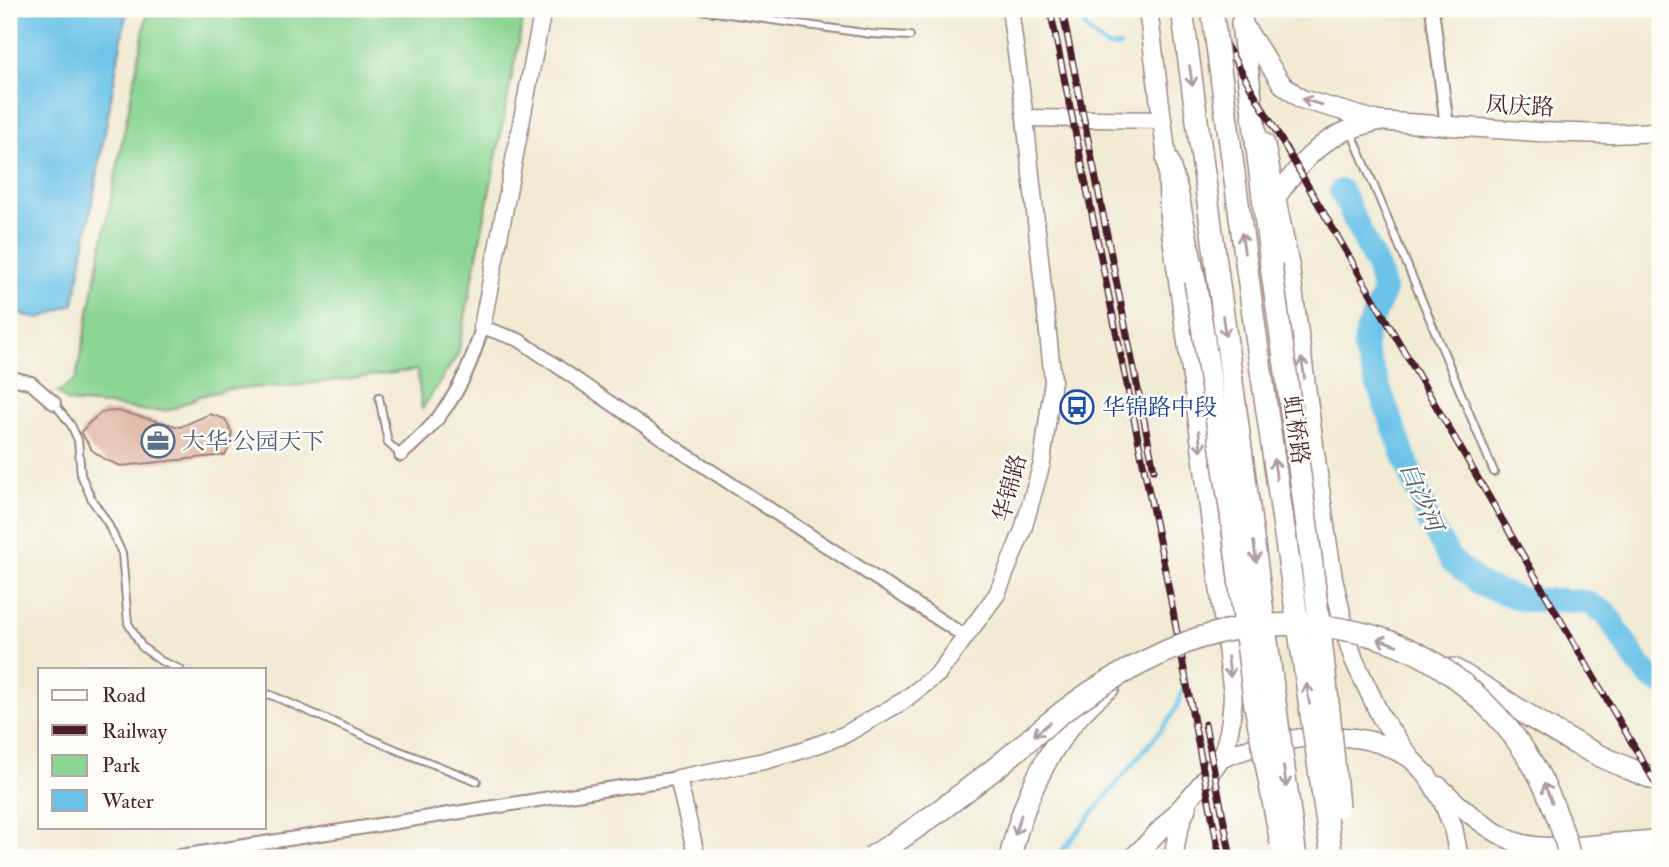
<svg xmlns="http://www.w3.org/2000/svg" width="1669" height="867" viewBox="0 0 1669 867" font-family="'IM FELL Double Pica','Noto Serif SC',serif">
  <rect width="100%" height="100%" fill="#fdfcf7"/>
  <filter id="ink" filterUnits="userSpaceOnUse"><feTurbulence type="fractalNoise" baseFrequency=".0143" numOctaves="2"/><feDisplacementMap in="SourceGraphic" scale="14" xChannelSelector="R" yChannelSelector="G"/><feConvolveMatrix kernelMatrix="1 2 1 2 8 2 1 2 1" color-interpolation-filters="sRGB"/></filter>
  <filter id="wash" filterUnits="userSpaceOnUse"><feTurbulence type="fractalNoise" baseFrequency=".00686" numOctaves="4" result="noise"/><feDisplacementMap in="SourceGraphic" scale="28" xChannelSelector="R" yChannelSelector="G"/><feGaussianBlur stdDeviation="1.57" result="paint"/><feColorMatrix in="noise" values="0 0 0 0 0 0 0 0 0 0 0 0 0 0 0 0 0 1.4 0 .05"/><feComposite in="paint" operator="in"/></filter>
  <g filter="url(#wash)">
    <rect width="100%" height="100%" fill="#f1ebd4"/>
    <path fill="#8bd693" stroke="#6a7a5f" stroke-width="2" d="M148,9H525L458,354L422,409L417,370L292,386L228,389L200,396L170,410L147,411L108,405L68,402L58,392L76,379Z"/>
    <path fill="#6bc2e8" stroke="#5a708a" stroke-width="2" d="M9,9H127L74,304L39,319L9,311Z"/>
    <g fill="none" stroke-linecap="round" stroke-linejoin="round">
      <g stroke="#6bc2e8" stroke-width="4.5">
        <path d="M1080,9C1083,30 1091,35 1108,47L1120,46"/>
        <path d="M1056,858L1169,720L1178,704L1184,685"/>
      </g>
      <path stroke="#6bc2e8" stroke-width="24" d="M1341,191L1378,269L1384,292L1368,329L1364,348L1429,522L1451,560L1483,586L1524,600H1560L1586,602L1606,613L1637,662L1649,676L1660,683"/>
    </g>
    <g id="blocks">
      <path fill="#dcac97" d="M118,411L180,427L210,414L225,419L232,433L229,448L225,455L121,466L106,460L92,450L81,432L90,422L102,412Z"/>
    </g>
  </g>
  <g filter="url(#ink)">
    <use href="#blocks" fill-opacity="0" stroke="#9e8580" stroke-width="2"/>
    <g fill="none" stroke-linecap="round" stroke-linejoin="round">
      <defs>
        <g id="service">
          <path d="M693,9L871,34L910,36"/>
          <path d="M1351,131L1494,472"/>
          <path d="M379,397L388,443L401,455"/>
          <path d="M54,403L71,425L78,440L81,475L92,500L107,522L122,553L128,623L142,647L161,661L180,669"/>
          <path d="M264,694L271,695L397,750L477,781"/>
        </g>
        <g id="minor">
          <path d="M1432,9L1447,126"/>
          <path d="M9,377L31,383L54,403"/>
          <path d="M401,455C416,441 432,428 443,411C462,387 474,356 482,327L519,340L682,452L966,637"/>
          <path d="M168,858L678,778"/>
        </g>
        <g id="tertiary">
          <path d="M1025,118L1163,120"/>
          <path d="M482,327L543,9"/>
          <path d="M697,858L678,778L764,761L803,750L844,735L903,701L938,674L997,594L1023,530L1042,463L1053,380L1025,118L1010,9"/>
        </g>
        <g id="secondary">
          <path d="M1243,24L1282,84L1301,99L1378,121L1537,132L1612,134L1660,132"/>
          <path d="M1265,143L1290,267L1325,526L1333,578L1346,635L1354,660L1381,717L1411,759L1427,775L1443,802L1453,827L1459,858"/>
          <path d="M1276,203V198C1295,171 1314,144 1346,131C1356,127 1367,124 1378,121"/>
          <path d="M1220,759C1264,740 1335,728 1381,744C1390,747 1398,752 1406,756"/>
          <path d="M1439,786C1460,807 1485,829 1513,841C1538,850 1564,847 1589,845C1613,843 1637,841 1660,839"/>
          <path d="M1132,858C1158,833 1183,807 1205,779C1210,772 1217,765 1221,757C1230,736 1232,716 1233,694L1193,384L1169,217L1167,159L1148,9"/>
          <path d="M1174,858C1175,839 1179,824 1187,807"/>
        </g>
        <g id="trunk">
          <path d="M1242,23L1271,265"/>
          <path d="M1167,159L1177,191L1195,281"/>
          <path d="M1453,669C1495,692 1533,721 1575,743C1602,758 1631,770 1660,781"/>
          <path d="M1010,858C1024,794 1055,728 1109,687"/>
          <path d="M1630,858L1660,857"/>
        </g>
      </defs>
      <use href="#service" stroke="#9e8580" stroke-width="10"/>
      <use href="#minor" stroke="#9e8580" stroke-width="16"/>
      <use href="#tertiary" stroke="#9e8580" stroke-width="19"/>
      <use href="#secondary" stroke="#9e8580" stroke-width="21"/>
      <use href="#trunk" stroke="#9e8580" stroke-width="24"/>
      <use href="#service" stroke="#fff" stroke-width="6"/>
      <use href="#minor" stroke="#fff" stroke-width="12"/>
      <use href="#tertiary" stroke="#fff" stroke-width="16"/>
      <use href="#secondary" stroke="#fff" stroke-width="18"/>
      <use href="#trunk" stroke="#fff" stroke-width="21"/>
      <defs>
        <g id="rail">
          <path d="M1050,9L1166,575L1220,858"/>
          <path d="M1062,9L1154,470"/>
          <path d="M1205,9L1660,791"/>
          <path d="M1205,724L1231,858"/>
        </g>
      </defs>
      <use href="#rail" stroke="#4a1f2b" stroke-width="7"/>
      <use href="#rail" stroke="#fdfcf7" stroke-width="4.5" stroke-dasharray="13" stroke-linecap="butt"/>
      <defs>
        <g id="trunk-bridge">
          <path d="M1182,9L1296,858"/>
          <path d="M1212,9L1255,329L1332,858"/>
          <path d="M1271,265C1296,446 1323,626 1338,807"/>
          <path d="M1195,281L1231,514L1254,700L1281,843"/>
          <path d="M870,858C916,830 960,796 1003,762C1026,743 1048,722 1072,705C1102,683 1136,665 1169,650C1179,646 1189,641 1199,638C1238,626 1279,622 1319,626C1361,630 1404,643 1439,666C1509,714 1550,776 1570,858"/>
        </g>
      </defs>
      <use href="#trunk-bridge" stroke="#9e8580" stroke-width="24" stroke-linecap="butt"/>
      <use href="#trunk-bridge" stroke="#fff" stroke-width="21"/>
    </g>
    <defs><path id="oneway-shaft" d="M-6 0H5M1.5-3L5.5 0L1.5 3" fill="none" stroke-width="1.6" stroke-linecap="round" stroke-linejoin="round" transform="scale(1.75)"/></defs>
    <g stroke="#ae9aa0">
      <use href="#oneway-shaft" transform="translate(1191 76) rotate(82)"/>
      <use href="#oneway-shaft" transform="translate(1312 102) rotate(-164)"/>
      <use href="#oneway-shaft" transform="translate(1243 243) rotate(-98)"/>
      <use href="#oneway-shaft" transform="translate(1224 326) rotate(82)"/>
      <use href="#oneway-shaft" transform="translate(1303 368) rotate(-98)"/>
      <use href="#oneway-shaft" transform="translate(1200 441) rotate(83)"/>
      <use href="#oneway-shaft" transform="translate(1275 469) rotate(-98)"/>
      <use href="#oneway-shaft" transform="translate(1255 552) rotate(82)"/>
      <use href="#oneway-shaft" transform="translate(1387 642) rotate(-161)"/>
      <use href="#oneway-shaft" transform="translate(1229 667) rotate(82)"/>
      <use href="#oneway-shaft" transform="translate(1308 694) rotate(-98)"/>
      <use href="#oneway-shaft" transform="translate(1042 729) rotate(140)"/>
      <use href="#oneway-shaft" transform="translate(1285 777) rotate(82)"/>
      <use href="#oneway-shaft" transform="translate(1548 793) rotate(-113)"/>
      <use href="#oneway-shaft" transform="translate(1018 825) rotate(107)"/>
    </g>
  </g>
  <defs>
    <symbol id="bus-ring" viewBox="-11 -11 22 22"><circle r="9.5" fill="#fdfcf7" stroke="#1a4fb4" stroke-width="1.5"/><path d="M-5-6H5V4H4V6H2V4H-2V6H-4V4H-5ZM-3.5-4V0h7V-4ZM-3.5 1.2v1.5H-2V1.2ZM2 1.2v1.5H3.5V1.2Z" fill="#1a4fb4"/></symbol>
    <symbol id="office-ring" viewBox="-11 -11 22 22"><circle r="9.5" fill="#fdfcf7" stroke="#5c6f8a" stroke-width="1.5"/><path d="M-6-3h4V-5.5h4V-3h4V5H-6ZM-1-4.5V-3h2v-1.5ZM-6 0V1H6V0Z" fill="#5c6f8a"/></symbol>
  </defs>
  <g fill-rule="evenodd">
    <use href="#bus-ring" x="1058" y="388" width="38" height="38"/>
    <use href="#office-ring" x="139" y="422" width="38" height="38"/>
  </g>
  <g text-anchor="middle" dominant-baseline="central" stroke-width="5" stroke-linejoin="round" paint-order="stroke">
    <g font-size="23" fill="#4a1f2b" stroke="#fdfcf7">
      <text transform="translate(1520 106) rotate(3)">凤庆路</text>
      <text transform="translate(1296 430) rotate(82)">虹桥路</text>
      <text transform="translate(1010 488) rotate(-75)">华锦路</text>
    </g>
    <g font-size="23" fill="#164399" stroke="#fdfcf7" text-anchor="start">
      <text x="1102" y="407">华锦路中段</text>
    </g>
    <g font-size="23" fill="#4e5e75" stroke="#fdfcf7" text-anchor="start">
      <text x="182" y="441">大华·公园天下</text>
    </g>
    <g font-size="24" font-style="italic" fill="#56586d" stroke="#fdfcf7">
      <text transform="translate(1421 497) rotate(67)">白沙河</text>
    </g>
  </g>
  <rect width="1669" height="867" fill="none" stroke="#fdfcf7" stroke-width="35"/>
  <rect x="38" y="668" width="228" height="161" fill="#fdfcf7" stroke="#b5a4a5" stroke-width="2"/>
  <rect x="52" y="690" width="35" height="10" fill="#ffffff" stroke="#b5a4a5" stroke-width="2"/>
  <text x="102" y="702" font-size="21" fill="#4a1f2b">Road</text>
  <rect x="52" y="725" width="35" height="10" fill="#4a1f2b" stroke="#b5a4a5" stroke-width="2"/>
  <text x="102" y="738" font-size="21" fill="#4a1f2b">Railway</text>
  <rect x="52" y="755" width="35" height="21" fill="#8bd693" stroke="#b5a4a5" stroke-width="2"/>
  <text x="102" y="772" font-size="21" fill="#4a1f2b">Park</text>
  <rect x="52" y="790" width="35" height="21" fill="#6bc2e8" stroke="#b5a4a5" stroke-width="2"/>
  <text x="102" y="808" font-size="21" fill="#4a1f2b">Water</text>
</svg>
